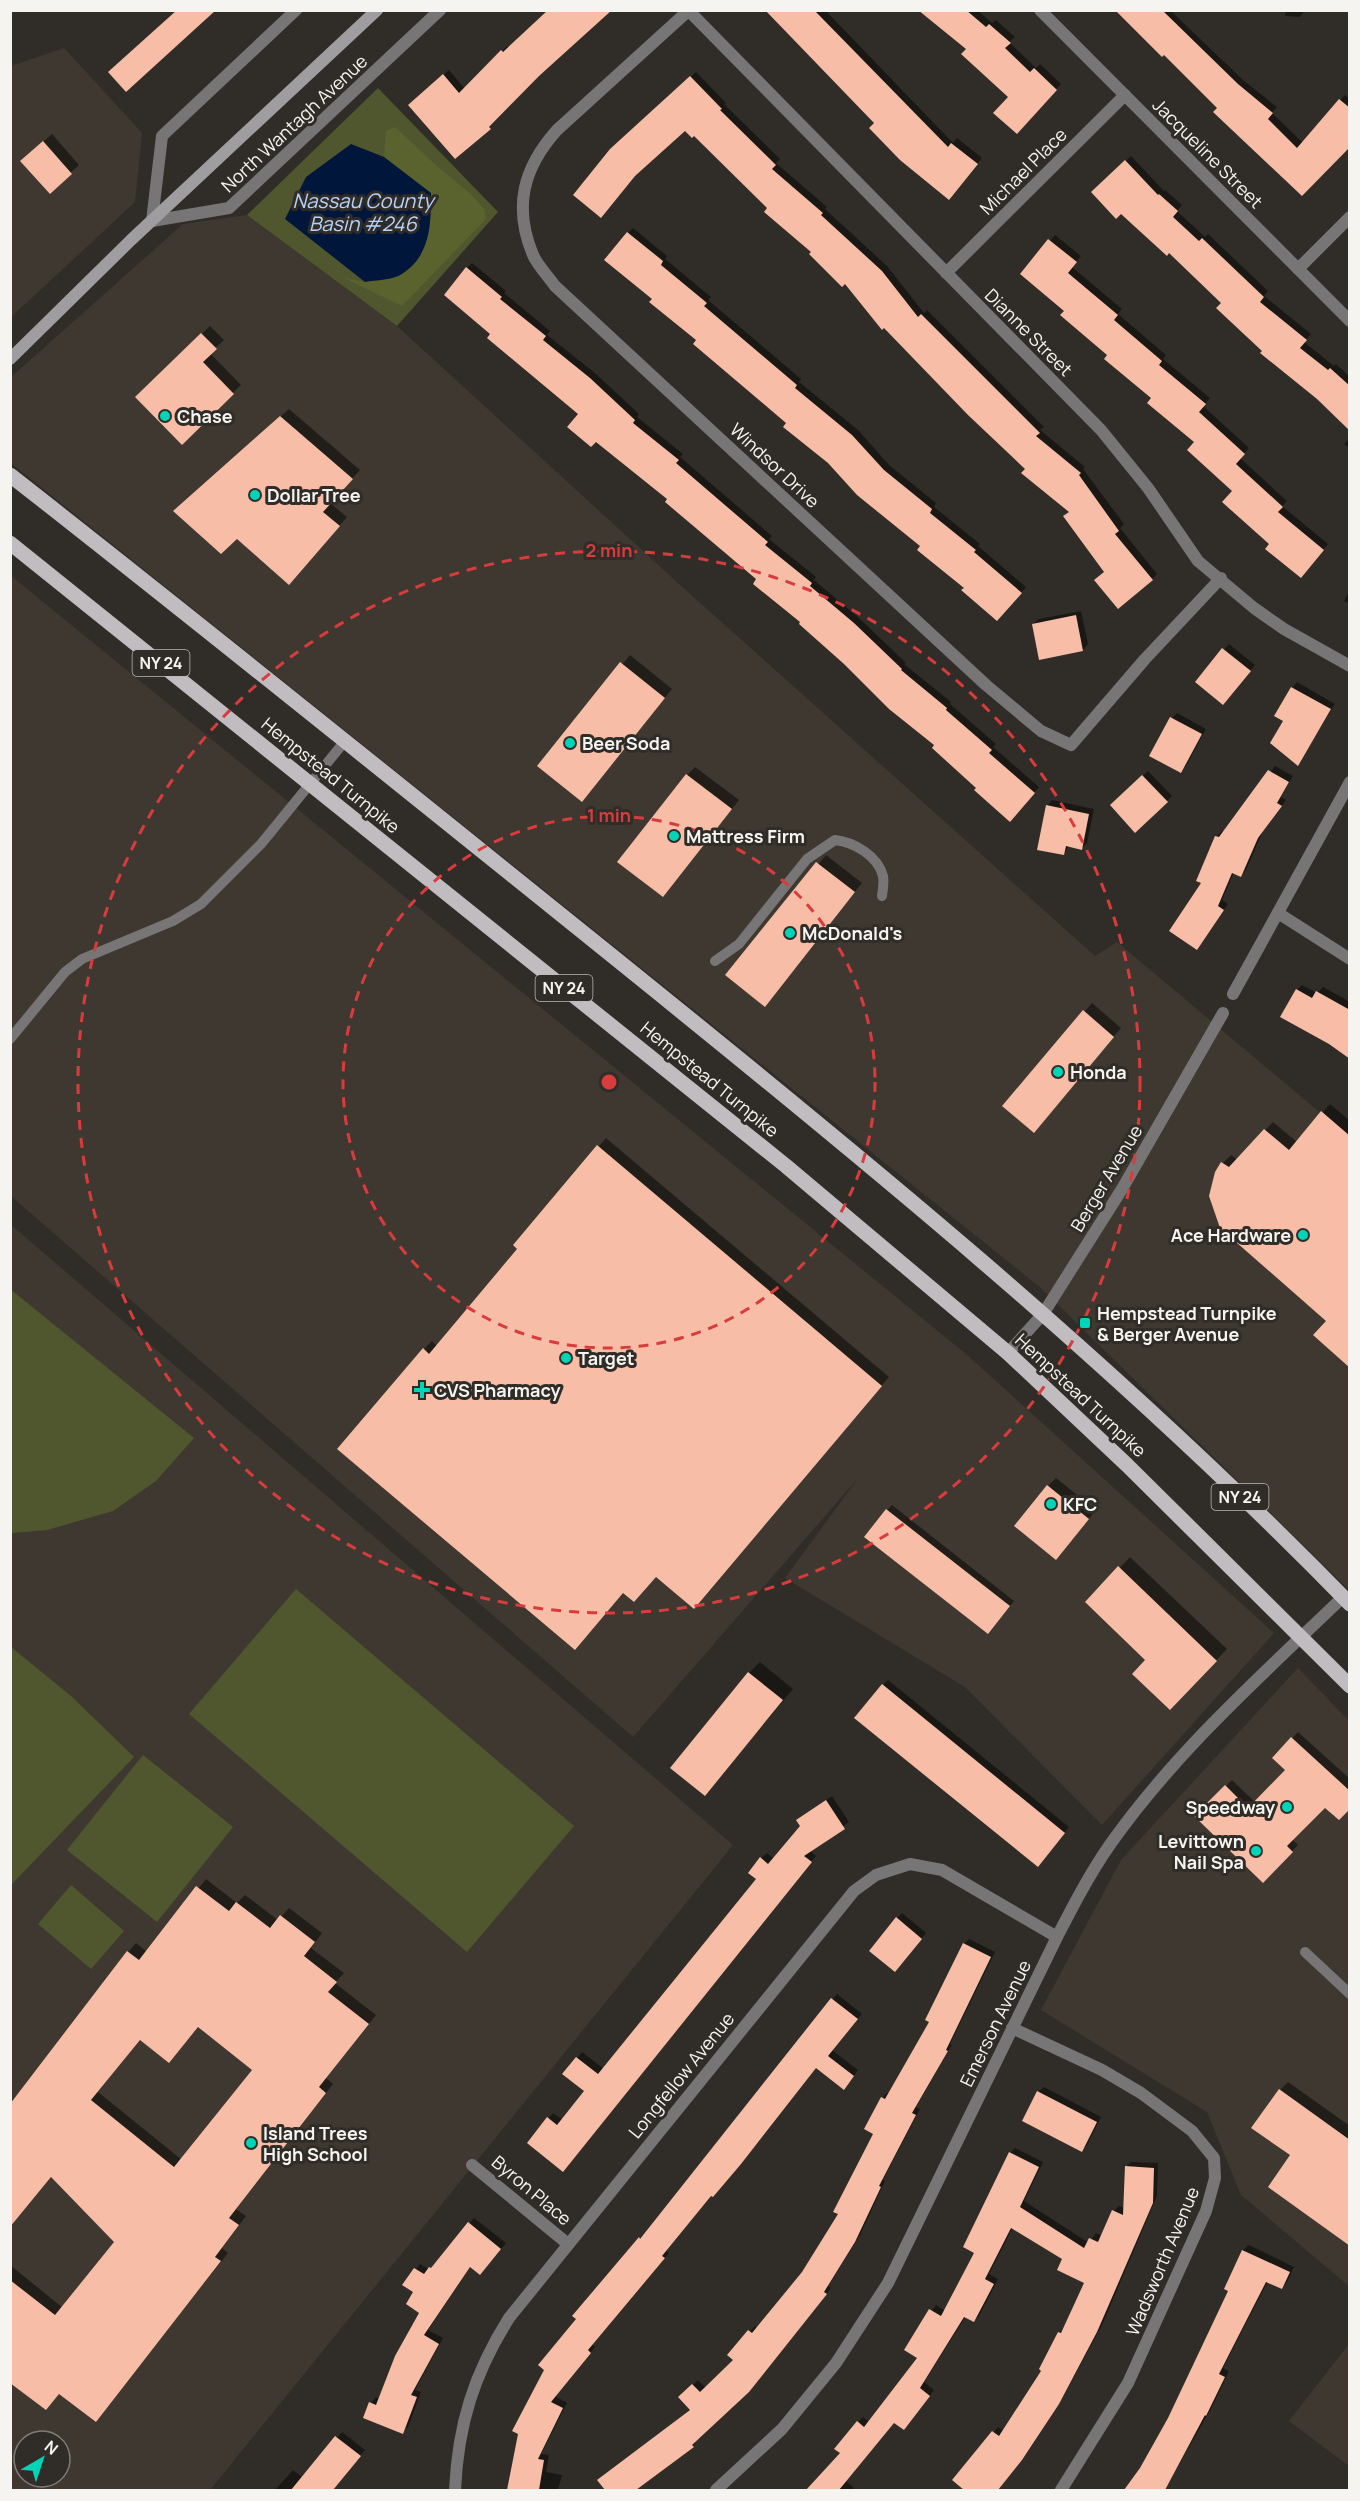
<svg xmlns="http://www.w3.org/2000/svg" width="1360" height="2501" viewBox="0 0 1360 2501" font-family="Manrope,sans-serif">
  <rect width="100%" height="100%" fill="#302d29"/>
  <g fill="#3f3830" fill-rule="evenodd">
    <path d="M64,48L142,133L135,202L11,317V66Z"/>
    <path d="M247,215L397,326L679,584L1095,956L1117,942L1349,1137V1590L1041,1288L11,463L10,378L183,224Z"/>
    <path d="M10,575L966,1354L1274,1633L1102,1825L965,1687L785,1578L859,1477L633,1737L11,1196Z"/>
    <path d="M10,1224L733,1845L210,2490H11ZM24,2441H60V2477H24Z"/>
    <path d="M1298,1668L1349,1721V2286L1241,2195L1207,2112L1041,2010L1121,1860Z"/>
    <path d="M1349,2344V2466L1289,2421Z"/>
  </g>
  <g fill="#50572e">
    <path d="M378,88L498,212L397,326L247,215Z"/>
    <path d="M10,1289L194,1438L156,1481L113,1511L47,1530L11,1533Z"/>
    <path d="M296,1589L574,1826L467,1952L189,1714Z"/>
    <path d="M11,1647L71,1696L134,1757L11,1885Z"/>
    <path d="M143,1755L233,1827L157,1922L67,1850Z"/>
    <path d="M71,1885L124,1931L91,1969L38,1924Z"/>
  </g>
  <path fill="#5a622d" d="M395,127L438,167L471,194L484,209L486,219L402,306L344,278L365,282L431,193L384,157L386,131Z"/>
  <path fill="#00163a" d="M351,144L384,157L431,193C431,224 431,255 402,274C393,280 376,280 365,282L285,219L306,177Z"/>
  <g fill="#0007" fill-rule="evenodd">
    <path d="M610,10L539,74L490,127L456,157L415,100L449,70L465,89L507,46L509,48Z"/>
    <path d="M767,10H825L953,143L957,138L982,158L954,193L876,123Z"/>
    <path d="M921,10H977L992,23L996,20L1015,37L1009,42L1036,68L1040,64L1061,84L1022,127L1010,97L968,49Z"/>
    <path d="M1117,10H1170L1243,80L1277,107L1272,113L1303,143L1345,95L1350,99V146L1302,194L1164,53Z"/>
    <path d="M1286,10H1305L1300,17L1285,16Z"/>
    <path d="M696,72L726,103L724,104L780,159L776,163L827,207L825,209L887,266L924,313L927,310L1044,427L1040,430L1085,467L1083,469L1124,524L1120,528L1157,574L1152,579L1105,572L1065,516L1070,511L845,282L694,134L685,129L617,144Z"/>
    <path d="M52,134L79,165L50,192L30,153Z"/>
    <path d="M1131,156L1164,191L1165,190L1182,205L1177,211L1205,237L1208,234L1268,291L1264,296L1311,334L1304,342L1334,366L1336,364L1350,377V429L1264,351L1223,303L1170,251L1093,192Z"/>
    <path d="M633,228L667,256L665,259L711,297L708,300L801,379L799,382L858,430L889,465L936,503L934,507L980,544L978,546L1026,587L1002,614L966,587L654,299L628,233Z"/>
    <path d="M1055,235L1081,256L1072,267L1122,309L1118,314L1166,355L1163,359L1210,398L1203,406L1249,448L1240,458L1287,501L1282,506L1328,544L1306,571L1271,544L1196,442L1067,310L1022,274Z"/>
    <path d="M472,263L506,291L504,293L550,331L547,335L595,373L639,414L637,417L683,454L680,457L772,536L769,539L816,577L814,580L859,618L906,663L904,664L951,702L950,704L996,744L993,747L1039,787L1015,814L803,622L493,333L467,268Z"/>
    <path d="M210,326L224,340L210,353L241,385L182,442L137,397Z"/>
    <path d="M289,409L360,470L330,503L347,517L297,575L183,503Z"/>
    <path d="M1350,438V448L1344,444Z"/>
    <path d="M1350,590V604L1344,601Z"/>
    <path d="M1081,611L1088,644L1083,650L1040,658L1033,624L1039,619Z"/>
    <path d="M1229,644L1255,665L1230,694L1197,682Z"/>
    <path d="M630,655L672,689L590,792L539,765Z"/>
    <path d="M1297,682L1335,704L1298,764L1292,688Z"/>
    <path d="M1177,713L1206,729L1186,766L1181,771L1172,718Z"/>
    <path d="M1275,766L1293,776L1281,797L1286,800L1263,831L1246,870L1241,875L1234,872L1222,900L1228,904L1197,948L1203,882L1217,836L1222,831L1224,832Z"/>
    <path d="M695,767L739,800L663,895L687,775Z"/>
    <path d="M1148,771L1172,796L1135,831L1112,805Z"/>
    <path d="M1052,800L1094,809L1087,843L1082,848L1069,846L1064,854L1047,806Z"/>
    <path d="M826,855L862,883L765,1005L727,975Z"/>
    <path d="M1302,985L1317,993L1323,987L1350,1002V1058L1297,990Z"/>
    <path d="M1092,1003L1121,1028L1034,1131L1004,1106Z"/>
    <path d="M1330,1104L1350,1121V1366L1328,1321L1223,1163L1231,1155L1238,1160L1273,1122L1297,1142Z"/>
    <path d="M606,1138L889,1377L693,1607L424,1349L432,1341L437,1346L519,1249L515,1245Z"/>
    <path d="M1056,1478L1096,1510L1056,1558L1048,1486Z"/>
    <path d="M892,1505L1014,1601L993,1627L887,1510Z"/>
    <path d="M1130,1557L1227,1649L1181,1697L1147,1660L1087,1602Z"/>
    <path d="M760,1662L793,1689L705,1794L749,1673Z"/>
    <path d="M888,1680L1069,1827L1043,1860L883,1685Z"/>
    <path d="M1298,1732L1350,1779V1807L1325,1806L1292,1839L1298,1845L1263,1881L1196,1816L1232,1780L1256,1803L1287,1770L1274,1758Z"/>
    <path d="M832,1796L849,1822L809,1850L816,1856L568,2165L529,2142L553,2113L563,2120L587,2091L564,2074L577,2058L582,2052L604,2069L758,1879L761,1858L767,1853L774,1859L801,1826L798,1820Z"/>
    <path d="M206,1879L237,1903L245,1895L278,1920L289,1908L322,1933L311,1948L344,1973L335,1983L376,2015L326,2078L333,2084L236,2209L246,2216L222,2248L228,2253L96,2420L59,2392L10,2381V2265L63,2308L116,2242L52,2176L10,2227V2104L128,1952L136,1943L147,1952ZM199,2026L254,2070L182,2160L98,2092L140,2039L169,2061Z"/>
    <path d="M902,1913L926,1933L900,1965L897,1918Z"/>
    <path d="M969,1939L995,1952L950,2044L952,2045L916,2107L920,2109L883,2180L885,2181L860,2235L828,2286L831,2288L754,2385L697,2439L693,2446L634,2490H607L599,2480L691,2409L680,2397L698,2380L706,2388L735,2360L729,2355L755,2326L758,2329L803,2273L840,2213L875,2134L882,2098L887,2093L889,2094L932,2021L964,1944Z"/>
    <path d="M837,1994L862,2014L832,2050L858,2070L849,2083L817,2066L666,2250L669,2253L592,2344L595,2347L555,2396L567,2403L541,2454L549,2455L546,2472L562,2475L558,2490H509L520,2433L578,2318L574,2316L640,2238L646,2234Z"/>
    <path d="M1288,2082L1350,2126V2244L1292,2155L1280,2090Z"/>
    <path d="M1044,2087L1101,2117L1087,2145L1082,2150L1038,2092Z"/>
    <path d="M1015,2148L1043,2162L1024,2201L1089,2243L1096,2233L1102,2236L1114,2211L1119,2206L1125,2208L1126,2167L1131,2162L1158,2163L1157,2196L1102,2325L1063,2397L1027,2453L997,2490H963L965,2489L954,2480L998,2427L1004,2431L1043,2370L1059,2333L1064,2328L1086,2282L1064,2259L1013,2227L989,2274L998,2279L979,2316L974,2321L966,2316L924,2382L934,2390L909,2423L895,2421L846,2481L854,2488L851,2490H808L842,2453L858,2422L863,2417L869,2422L919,2358L906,2349L936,2305L945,2311L976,2252L1010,2153Z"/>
    <path d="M474,2218L506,2243L485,2268L471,2265L428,2330L443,2338L415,2390L421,2392L408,2427L402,2432L365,2418L371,2403L376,2397L380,2399L421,2312L415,2292L404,2285L420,2264L430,2270Z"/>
    <path d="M1249,2245L1294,2267L1287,2282L1282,2287L1268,2281L1223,2368L1229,2371L1211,2409L1164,2490H1126L1141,2469L1169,2418L1230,2290L1226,2288L1243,2250Z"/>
    <path d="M342,2432L365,2450L342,2478L314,2464Z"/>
    <path d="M293,2470L314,2487L311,2490H275Z"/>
  </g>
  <g fill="#f8bda6" fill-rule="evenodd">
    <path d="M177,10H216L126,92L108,72Z"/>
    <path d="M548,10H612L539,76L489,127L491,129L455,159L408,105L443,74L459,93L501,50L503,52Z"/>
    <path d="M765,10L815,11L948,147L951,143L978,164L949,200L900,160L869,128L874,123Z"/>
    <path d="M918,10H966L986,27L989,24L1011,43L1005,48L1030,72L1034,68L1057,90L1017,134L993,113L1008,97L961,54L966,49Z"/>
    <path d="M1115,10H1162L1238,84L1273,113L1268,119L1297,148L1339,99L1350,108V147L1302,196L1213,112L1217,108L1164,55L1162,57Z"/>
    <path d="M690,76L722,109L720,110L776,165L772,169L823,213L821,215L882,271L918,317L921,314L1040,433L1036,436L1081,473L1079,475L1119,531L1115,534L1153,580L1118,609L1094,580L1104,572L1063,516L1069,512L1021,473L1025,469L968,415L884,328L882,330L845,284L842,287L809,254L811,252L764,212L767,208L694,136L692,138L685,131L635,176L601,218L573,195L610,149Z"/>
    <path d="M43,141L72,174L50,194L20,161Z"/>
    <path d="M1125,160L1158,195L1159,194L1178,211L1173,217L1199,241L1202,238L1264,297L1260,302L1307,340L1300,348L1328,370L1330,368L1350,386V431L1317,399L1260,353L1262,351L1216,308L1221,303L1169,253L1167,256L1121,214L1116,219L1091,192Z"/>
    <path d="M627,232L663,261L661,265L707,303L704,306L797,385L795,388L852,435L884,470L932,509L930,513L976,550L974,552L1022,593L997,621L961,590L964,588L917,550L920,546L857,495L828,463L783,427L786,423L693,344L696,340L649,302L652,299L604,260Z"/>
    <path d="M1048,239L1077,262L1068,273L1118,315L1114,320L1162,361L1159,365L1206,404L1199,412L1245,454L1236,464L1283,507L1278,512L1324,550L1301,578L1265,549L1269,544L1222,502L1232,491L1187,450L1194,442L1147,403L1151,398L1104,359L1107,355L1060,315L1064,311L1020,274Z"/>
    <path d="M466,267L502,297L500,299L546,336L543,340L590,378L635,420L633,423L679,460L676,463L768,542L765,545L812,583L810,586L854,623L902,669L901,670L947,708L946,710L992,750L989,753L1035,793L1010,822L974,790L976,788L932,748L934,745L889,709L844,664L799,624L800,622L753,584L756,579L665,502L667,499L596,442L591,447L567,427L578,414L487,338L490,334L444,295Z"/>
    <path d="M201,333L217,349L203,362L234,394L182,445L135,397Z"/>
    <path d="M280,416L353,479L323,512L340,526L289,585L237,539L221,554L173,511Z"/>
    <path d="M1076,615L1083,651L1039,660L1032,624Z"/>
    <path d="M1222,648L1251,671L1223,705L1195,682Z"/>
    <path d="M620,662L665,698L582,802L537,766Z"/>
    <path d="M1291,687L1331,709L1298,766L1270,743L1283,721L1274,716Z"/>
    <path d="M1170,717L1202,734L1181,773L1149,756Z"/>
    <path d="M1268,770L1289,782L1277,803L1282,806L1258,838L1241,877L1232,873L1218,906L1224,910L1197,950L1169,931L1201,883L1196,881L1215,836L1219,837Z"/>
    <path d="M686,774L732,809L663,897L617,862Z"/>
    <path d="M1142,775L1168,802L1135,833L1110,805Z"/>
    <path d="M1046,805L1089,814L1082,850L1066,846L1064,855L1037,850Z"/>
    <path d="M816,862L855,892L765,1007L725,975Z"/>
    <path d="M1296,989L1312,998L1316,991L1350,1010V1059L1329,1044L1280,1017Z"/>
    <path d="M1083,1010L1114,1037L1034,1133L1002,1106Z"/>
    <path d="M1321,1111L1350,1136V1368L1313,1335L1326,1321L1220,1228L1209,1196L1215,1172L1221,1162L1229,1167L1264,1129L1289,1150Z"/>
    <path d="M597,1145L882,1386L694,1609L656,1577L634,1602L623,1593L575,1650L337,1449L423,1348L429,1354L517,1249L513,1245Z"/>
    <path d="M1047,1485L1089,1519L1056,1560L1014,1526Z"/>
    <path d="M886,1509L1010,1606L988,1634L864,1537Z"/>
    <path d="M1118,1566L1217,1661L1170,1710L1132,1674L1145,1660L1085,1602Z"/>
    <path d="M748,1672L783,1700L705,1796L670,1768Z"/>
    <path d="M882,1684L1065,1833L1038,1867L854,1718Z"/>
    <path d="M1291,1737L1350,1791V1809L1339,1820L1325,1808L1287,1846L1293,1852L1263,1883L1194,1816L1225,1785L1248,1808L1285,1770L1272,1758Z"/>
    <path d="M826,1800L845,1829L804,1856L812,1862L563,2172L527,2143L547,2117L557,2125L584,2091L562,2074L576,2057L598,2074L756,1879L748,1873L760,1857L768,1864L800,1826L796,1820Z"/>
    <path d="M196,1886L229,1911L236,1902L270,1928L280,1915L315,1942L304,1956L337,1982L328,1992L369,2024L319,2087L326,2093L229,2218L239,2225L215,2257L221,2261L96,2422L59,2394L46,2410L10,2383V2280L55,2315L114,2242L51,2177L10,2227V2104L127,1951L139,1960ZM198,2027L252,2070L174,2167L91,2100L140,2040L169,2063Z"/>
    <path d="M896,1917L922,1939L895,1972L869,1951Z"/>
    <path d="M963,1943L991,1957L946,2050L948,2051L912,2113L916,2115L879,2186L881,2187L855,2242L824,2292L827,2294L749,2392L692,2445L694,2447L636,2490H605L597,2480L690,2410L678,2397L692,2384L700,2392L733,2360L727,2355L748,2330L752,2333L802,2272L838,2214L833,2212L873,2134L864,2129L881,2097L885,2099L929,2022L925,2020Z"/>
    <path d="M831,1998L858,2019L828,2056L854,2076L844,2090L816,2068L741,2164L713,2197L711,2196L662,2256L665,2258L588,2350L591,2353L551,2402L563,2408L538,2459L544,2460L539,2490H507L518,2434L512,2431L544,2370L538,2365L576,2319L572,2316L639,2237L640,2239Z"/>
    <path d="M1279,2089L1350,2140V2246L1268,2187L1290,2155L1251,2128Z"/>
    <path d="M1037,2091L1097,2122L1082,2152L1022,2121Z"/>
    <path d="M1009,2152L1039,2167L1020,2207L1084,2248L1089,2238L1098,2242L1112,2210L1123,2215L1125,2166L1154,2168L1153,2203L1097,2332L1059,2404L1022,2460L998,2490H964L952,2480L992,2431L999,2436L1041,2371L1039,2369L1058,2332L1061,2333L1084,2283L1057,2270L1062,2259L1011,2228L985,2279L994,2284L974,2322L964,2317L920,2388L930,2396L904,2430L894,2423L839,2490H806L840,2453L834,2449L857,2421L864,2427L917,2358L904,2350L929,2309L941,2316L974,2253L963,2247Z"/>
    <path d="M468,2222L501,2249L480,2275L470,2267L424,2335L439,2344L411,2395L417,2397L403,2434L363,2418L369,2402L376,2405L395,2356L419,2313L406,2304L413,2292L402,2285L414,2268L424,2274L429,2267L431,2268Z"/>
    <path d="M1242,2250L1290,2272L1282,2289L1266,2282L1219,2374L1225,2377L1206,2416L1205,2415L1165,2490H1124L1140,2468L1168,2418L1228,2291L1224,2289Z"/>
    <path d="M335,2436L361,2456L333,2490H291Z"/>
  </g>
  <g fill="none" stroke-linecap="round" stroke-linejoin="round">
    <g stroke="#777576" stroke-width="10">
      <path d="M715,961L739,944L807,859L835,840C854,842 878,856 883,876C884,882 883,890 882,896"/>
      <path d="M10,1039L65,972L82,959L173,921L201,904L261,844L345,741"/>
      <path d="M1305,1952L1350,1994"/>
    </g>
    <g stroke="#777576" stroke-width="12">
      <path d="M296,10L162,136L152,221L229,208L440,10"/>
      <path d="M688,10L1101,430L1148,488L1198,561L1254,608L1284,629L1350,666"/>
      <path d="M1040,10L1350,321"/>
      <path d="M688,11L557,130C523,168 513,207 533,255C538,266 548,276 555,286L986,685L1041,731L1071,745L1145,659L1221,578"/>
      <path d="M1298,269L1350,217"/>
      <path d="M946,273L1125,95"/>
      <path d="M1278,913L1350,959"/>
      <path d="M1233,994L1350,782"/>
      <path d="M1008,1353L1043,1314L1122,1189L1223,1013"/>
      <path d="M1012,2028L1102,2070L1141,2093L1192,2131L1214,2158L1215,2178L1206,2211L1128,2383L1061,2490"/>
      <path d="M472,2165L568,2244"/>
      <path d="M455,2490C458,2424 474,2374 509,2318L854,1891L876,1875L910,1864L942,1870L1057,1937"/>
      <path d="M716,2490L782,2429L836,2363L888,2283L1057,1937C1073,1906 1089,1875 1109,1846C1175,1752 1261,1676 1343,1597"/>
    </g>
    <path stroke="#a09da0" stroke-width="12" d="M10,359L131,240L377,10"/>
    <g stroke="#c1bcc0" stroke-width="15">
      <path d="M10,475C207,629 401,786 595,942C856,1152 1116,1364 1350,1604"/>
      <path d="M10,543L786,1166L1008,1353L1127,1465L1350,1686"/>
    </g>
  </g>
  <g fill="none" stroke="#d93c3c" stroke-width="3" stroke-dasharray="10 8">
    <circle cx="609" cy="1082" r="266"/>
    <circle cx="609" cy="1082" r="531"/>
  </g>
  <g fill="#00d5b7" stroke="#302d29" stroke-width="2">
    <circle cx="165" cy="416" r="6"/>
    <circle cx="255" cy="495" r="6"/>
    <circle cx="570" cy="743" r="6"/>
    <circle cx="674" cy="836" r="6"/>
    <circle cx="790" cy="933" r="6"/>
    <circle cx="1058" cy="1072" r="6"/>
    <circle cx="1303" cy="1235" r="6"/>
    <rect x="1079" y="1317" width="12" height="12" rx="3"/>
    <circle cx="566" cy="1358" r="6"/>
    <path d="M419 1381h6v6h6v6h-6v6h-6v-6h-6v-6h6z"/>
    <circle cx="1051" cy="1504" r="6"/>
    <circle cx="1287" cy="1807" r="6"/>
    <circle cx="1256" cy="1851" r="6"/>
    <circle cx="251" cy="2143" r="6"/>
  </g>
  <g text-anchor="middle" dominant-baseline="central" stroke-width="6" stroke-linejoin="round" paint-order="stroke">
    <g fill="#302d29" stroke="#bbb8b5" stroke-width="1.5">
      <rect x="132.5" y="650" width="57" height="26" rx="4.5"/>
      <rect x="535.5" y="975" width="57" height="26" rx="4.5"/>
      <rect x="1211.5" y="1484" width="57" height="26" rx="4.5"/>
    </g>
    <g font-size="16" font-weight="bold" fill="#f6f4f1">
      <text x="161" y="663">NY 24</text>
      <text x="564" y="988">NY 24</text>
      <text x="1240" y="1497">NY 24</text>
    </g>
    <g font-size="18" fill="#f6f4f1" stroke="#302d29">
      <text transform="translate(294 123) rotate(-43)">North Wantagh Avenue</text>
      <text transform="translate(1208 153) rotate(45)">Jacqueline Street</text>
      <text transform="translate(1023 171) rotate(-45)">Michael Place</text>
      <text transform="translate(1029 332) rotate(45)">Dianne Street</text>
      <text transform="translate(775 465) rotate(43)">Windsor Drive</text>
      <text transform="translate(331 775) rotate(39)">Hempstead Turnpike</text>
      <text transform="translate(710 1079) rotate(39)">Hempstead Turnpike</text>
      <text transform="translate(1106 1178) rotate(-59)">Berger Avenue</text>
      <text transform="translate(1081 1395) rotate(43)">Hempstead Turnpike</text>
      <text transform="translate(995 2023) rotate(-64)">Emerson Avenue</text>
      <text transform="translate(681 2075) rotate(-51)">Longfellow Avenue</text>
      <text transform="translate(532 2190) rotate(40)">Byron Place</text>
      <text transform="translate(1162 2261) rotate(-67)">Wadsworth Avenue</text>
    </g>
    <g font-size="18" font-weight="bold" fill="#f6f4f1" stroke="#302d29" text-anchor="start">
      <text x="177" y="416">Chase</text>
      <text x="267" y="495">Dollar Tree</text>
      <text x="582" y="743">Beer Soda</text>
      <text x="686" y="836">Mattress Firm</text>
      <text x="802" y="933">McDonald's</text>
      <text x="1070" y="1072">Honda</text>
      <text x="1291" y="1235" text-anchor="end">Ace Hardware</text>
      <text x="1097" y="1313">Hempstead Turnpike<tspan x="1097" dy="21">&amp; Berger Avenue</tspan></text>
      <text x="578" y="1358">Target</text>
      <text x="434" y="1390">CVS Pharmacy</text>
      <text x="1063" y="1504">KFC</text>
      <text x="1275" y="1807" text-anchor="end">Speedway</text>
      <text x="1244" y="1841" text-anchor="end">Levittown<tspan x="1244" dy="21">Nail Spa</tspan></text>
      <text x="263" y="2133">Island Trees<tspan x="263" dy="21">High School</tspan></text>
    </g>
    <g font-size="20" font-style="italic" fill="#b7d3fb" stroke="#302d29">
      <text x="363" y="200">Nassau County<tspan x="363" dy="23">Basin #246</tspan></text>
    </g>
  </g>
  <circle cx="609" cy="1082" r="9" fill="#d93c3c" stroke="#302d29" stroke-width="3"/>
  <g font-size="18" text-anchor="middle" font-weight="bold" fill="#d93c3c" stroke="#302d29" stroke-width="6" stroke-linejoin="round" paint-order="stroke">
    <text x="609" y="557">2 min</text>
    <text x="609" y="822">1 min</text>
  </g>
  <rect width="1360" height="2501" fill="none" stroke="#f6f4f1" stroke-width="24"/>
  <g transform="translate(42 2459) rotate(39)"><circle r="28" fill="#302d29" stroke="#7f7d79" stroke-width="1.5"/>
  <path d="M0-4.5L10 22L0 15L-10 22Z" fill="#00d5b7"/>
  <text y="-9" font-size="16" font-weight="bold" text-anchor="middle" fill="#f6f4f1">N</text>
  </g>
</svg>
